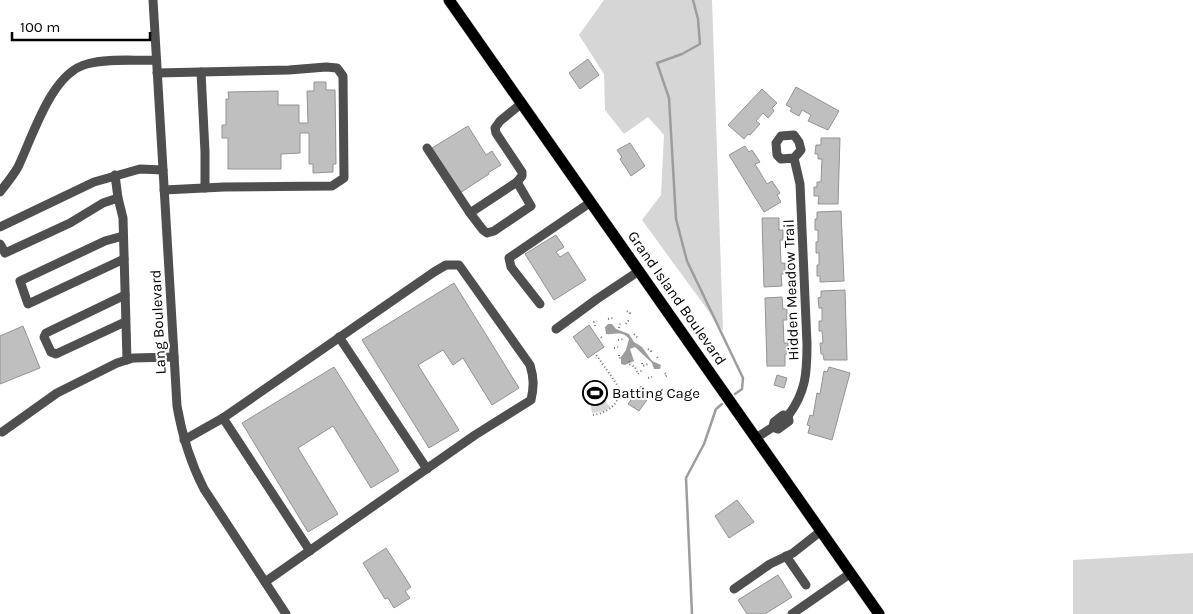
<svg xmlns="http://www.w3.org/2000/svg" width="1193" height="614" viewBox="0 0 1193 614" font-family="Karla,sans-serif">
  <rect width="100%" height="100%" fill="#fff"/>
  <g fill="#d6d6d6">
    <path d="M604,0H712L723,331L642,220L661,195L664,135L648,117L624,134L605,110L604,74L579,35Z"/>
    <path d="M598,380L606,399L607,404L611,407L604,411L592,413L591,407L584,387L587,384Z"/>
    <path d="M1193,553V614H1073V560Z"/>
  </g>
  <path fill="#9d9d9d" d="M608,324H612L616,329L629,334L634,342L642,347L652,361L661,365L660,369H654L652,363L635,347L630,349L634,361L625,365L621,364V357L626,350L629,339C622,330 615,335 606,334L605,327Z"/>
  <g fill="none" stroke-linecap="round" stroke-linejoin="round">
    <g stroke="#9d9d9d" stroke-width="2.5">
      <path d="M693,0L698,19L700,44L682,54L657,63L669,98L676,219L687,261L743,378L742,389L735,394"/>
      <path d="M692,614L686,478L704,444L716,409L722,404"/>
    </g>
  </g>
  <g fill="#bfbfbf" stroke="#939393">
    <path d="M588,59L599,75L580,89L569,73Z"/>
    <path d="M314,82H326V90H335L336,164H333V172L313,173V164H309V133H300V153L281,154V169H228V138H222V125H226V99H229L228,92L278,91V105H299V123H308L307,91H314Z"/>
    <path d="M796,87L839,111L828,130L808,121L811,115L802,110L799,116L790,111L792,108L786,105Z"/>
    <path d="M762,89L777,103L772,108L774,111L768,118L763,113L756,121L760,124L750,135L748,134L744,139L728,125Z"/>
    <path d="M468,126L486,155L492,151L501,165L488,173L489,174L460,193L432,148Z"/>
    <path d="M821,138H840L838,204H818L819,196H814V187H817V182H821L822,159H818V154H815L816,145H821Z"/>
    <path d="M630,143L645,166L631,176L620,159L622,157L617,150Z"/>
    <path d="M745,146L749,152L752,150L760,162L755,164L767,184L772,181L780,193L777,195L781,202L764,212L729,155Z"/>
    <path d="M841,211L844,281L820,282V276H817V265H819V253H816V242H818V230H815V219H817V212Z"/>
    <path d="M762,218H779V230H783V240H780L781,263H785V274H781L782,286L764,287Z"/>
    <path d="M556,235L564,247L556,252L560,257L568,252L586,280L554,300L525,254Z"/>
    <path d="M454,283L519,388L492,405L463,358L453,365L443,350L418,365L459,430L429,448L362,340Z"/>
    <path d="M845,290L847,360H824L823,354H821L820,343H823L822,331H819V321H822V308H819L818,298L821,297V291Z"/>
    <path d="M782,297L783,309H787V320H783L784,343H788V354H785V366H767L765,298Z"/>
    <path d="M589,325L604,347L588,358L573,337Z"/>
    <path d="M23,326L40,368L0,384V336Z"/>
    <path d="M334,367L399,471L371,488L333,426L298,448L338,514L308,532L242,423Z"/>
    <path d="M829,367L850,373L832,440L808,433L810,426L807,425L810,415L813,416L817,393L820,394L824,371L827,372Z"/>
    <path d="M777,375L787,378L784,388L774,385Z"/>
    <path d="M641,386L652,393L639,411L628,404Z"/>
    <path d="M737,500L754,522L729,538L715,516Z"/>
    <path d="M386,548L411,587L405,591L410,598L394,608L388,598L385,599L363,563Z"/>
    <path d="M778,575L792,597L765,614H747L738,600Z"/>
  </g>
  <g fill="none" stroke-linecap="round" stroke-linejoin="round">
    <defs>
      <path id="major" d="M449,0L879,614"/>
    </defs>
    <use href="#major" stroke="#dbdbdb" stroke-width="12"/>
    <g stroke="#717171" stroke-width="2" stroke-dasharray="1 2.5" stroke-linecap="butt">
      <path d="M627,311L630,313L628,315"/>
      <path d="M608,319L613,318"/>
      <path d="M626,324L628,321H631"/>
      <path d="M595,326L594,322L597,321"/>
      <path d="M619,328L620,323"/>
      <path d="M634,334L638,338"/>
      <path d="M601,337L603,339"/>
      <path d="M618,340L624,339V338"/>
      <path d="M614,348L618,347"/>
      <path d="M648,349L651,351L650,354"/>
      <path d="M619,355V358H623"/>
      <path d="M657,357L659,360"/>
      <path d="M629,361V364L635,367L638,374L642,370"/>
      <path d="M642,363L643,366L648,364"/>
      <path d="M665,373L667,375L665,377"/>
      <path d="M648,378L652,377"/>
      <path d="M593,415C607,413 623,403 618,386L595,353"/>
    </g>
    <g stroke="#4f4f4f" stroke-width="9">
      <path d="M153,0L177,406C182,435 190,462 204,489L286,614"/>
      <path d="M201,72L205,152V188"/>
      <path d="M157,73L289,70L326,67L337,68L343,76L344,178L332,186L224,187L164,190"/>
      <path d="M427,148L470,213L517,182L522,176V172L496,133L495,128L500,121L522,103"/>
      <path d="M0,192C6,184 13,176 18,167C33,136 51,73 87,64C107,58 135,61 156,60"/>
      <path d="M118,198L123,218L127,360"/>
      <path d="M470,213L483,230L487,233L494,231L531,206L517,182"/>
      <path d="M0,227L94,182L140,169L163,170"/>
      <path d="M123,236L105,241L20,281L28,304L124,259"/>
      <path d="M0,244L5,253L70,223L103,203L118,198L115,175"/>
      <path d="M125,295L46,333L44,337L51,352L56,354L125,322"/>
      <path d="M540,304L511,267L509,258L591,202"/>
      <path d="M556,329L597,299L639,271"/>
      <path d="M339,337L427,469"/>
      <path d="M788,416C806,392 807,373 807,344L800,184L794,158L781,159L777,155L776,143L781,136L794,135L799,142L801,150L794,158"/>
      <path d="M223,418L434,272L446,265H459L530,365C534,378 534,387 531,400L475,435L265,582"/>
      <path d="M2,432L57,393L117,363L133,358L174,357"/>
      <path d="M756,438L773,427L778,429L789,421L788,416L783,415L774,422L773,427"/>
      <path d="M184,440L223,418L310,551"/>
      <path d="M786,556L806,585"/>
      <path d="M734,589L770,564L793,553L821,531"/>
      <path d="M792,614L851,573"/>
    </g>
    <use href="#major" stroke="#000" stroke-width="11"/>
  </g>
  <defs>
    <symbol id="stadium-ring" viewBox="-11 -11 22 22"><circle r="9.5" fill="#fff" stroke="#000" stroke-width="1.5"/><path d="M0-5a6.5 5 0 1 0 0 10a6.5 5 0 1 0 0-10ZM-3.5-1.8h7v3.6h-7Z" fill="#000"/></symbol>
  </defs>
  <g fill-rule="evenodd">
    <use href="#stadium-ring" x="581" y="379" width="28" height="28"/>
  </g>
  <g text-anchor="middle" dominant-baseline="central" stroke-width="4" stroke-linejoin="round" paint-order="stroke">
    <g font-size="15" fill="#000" stroke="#fff">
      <text transform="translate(791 290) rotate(-92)">Hidden Meadow Trail</text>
      <text transform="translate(677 298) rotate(55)">Grand Island Boulevard</text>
      <text transform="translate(158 322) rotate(-93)">Lang Boulevard</text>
    </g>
    <g font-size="15" fill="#000" stroke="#fff" text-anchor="start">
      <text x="612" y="393">Batting Cage</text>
    </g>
  </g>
  <path d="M12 32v8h138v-8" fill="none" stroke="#000000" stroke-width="2.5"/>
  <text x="20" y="32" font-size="15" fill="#000000" stroke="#ffffff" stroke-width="4" paint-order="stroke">100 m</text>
</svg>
